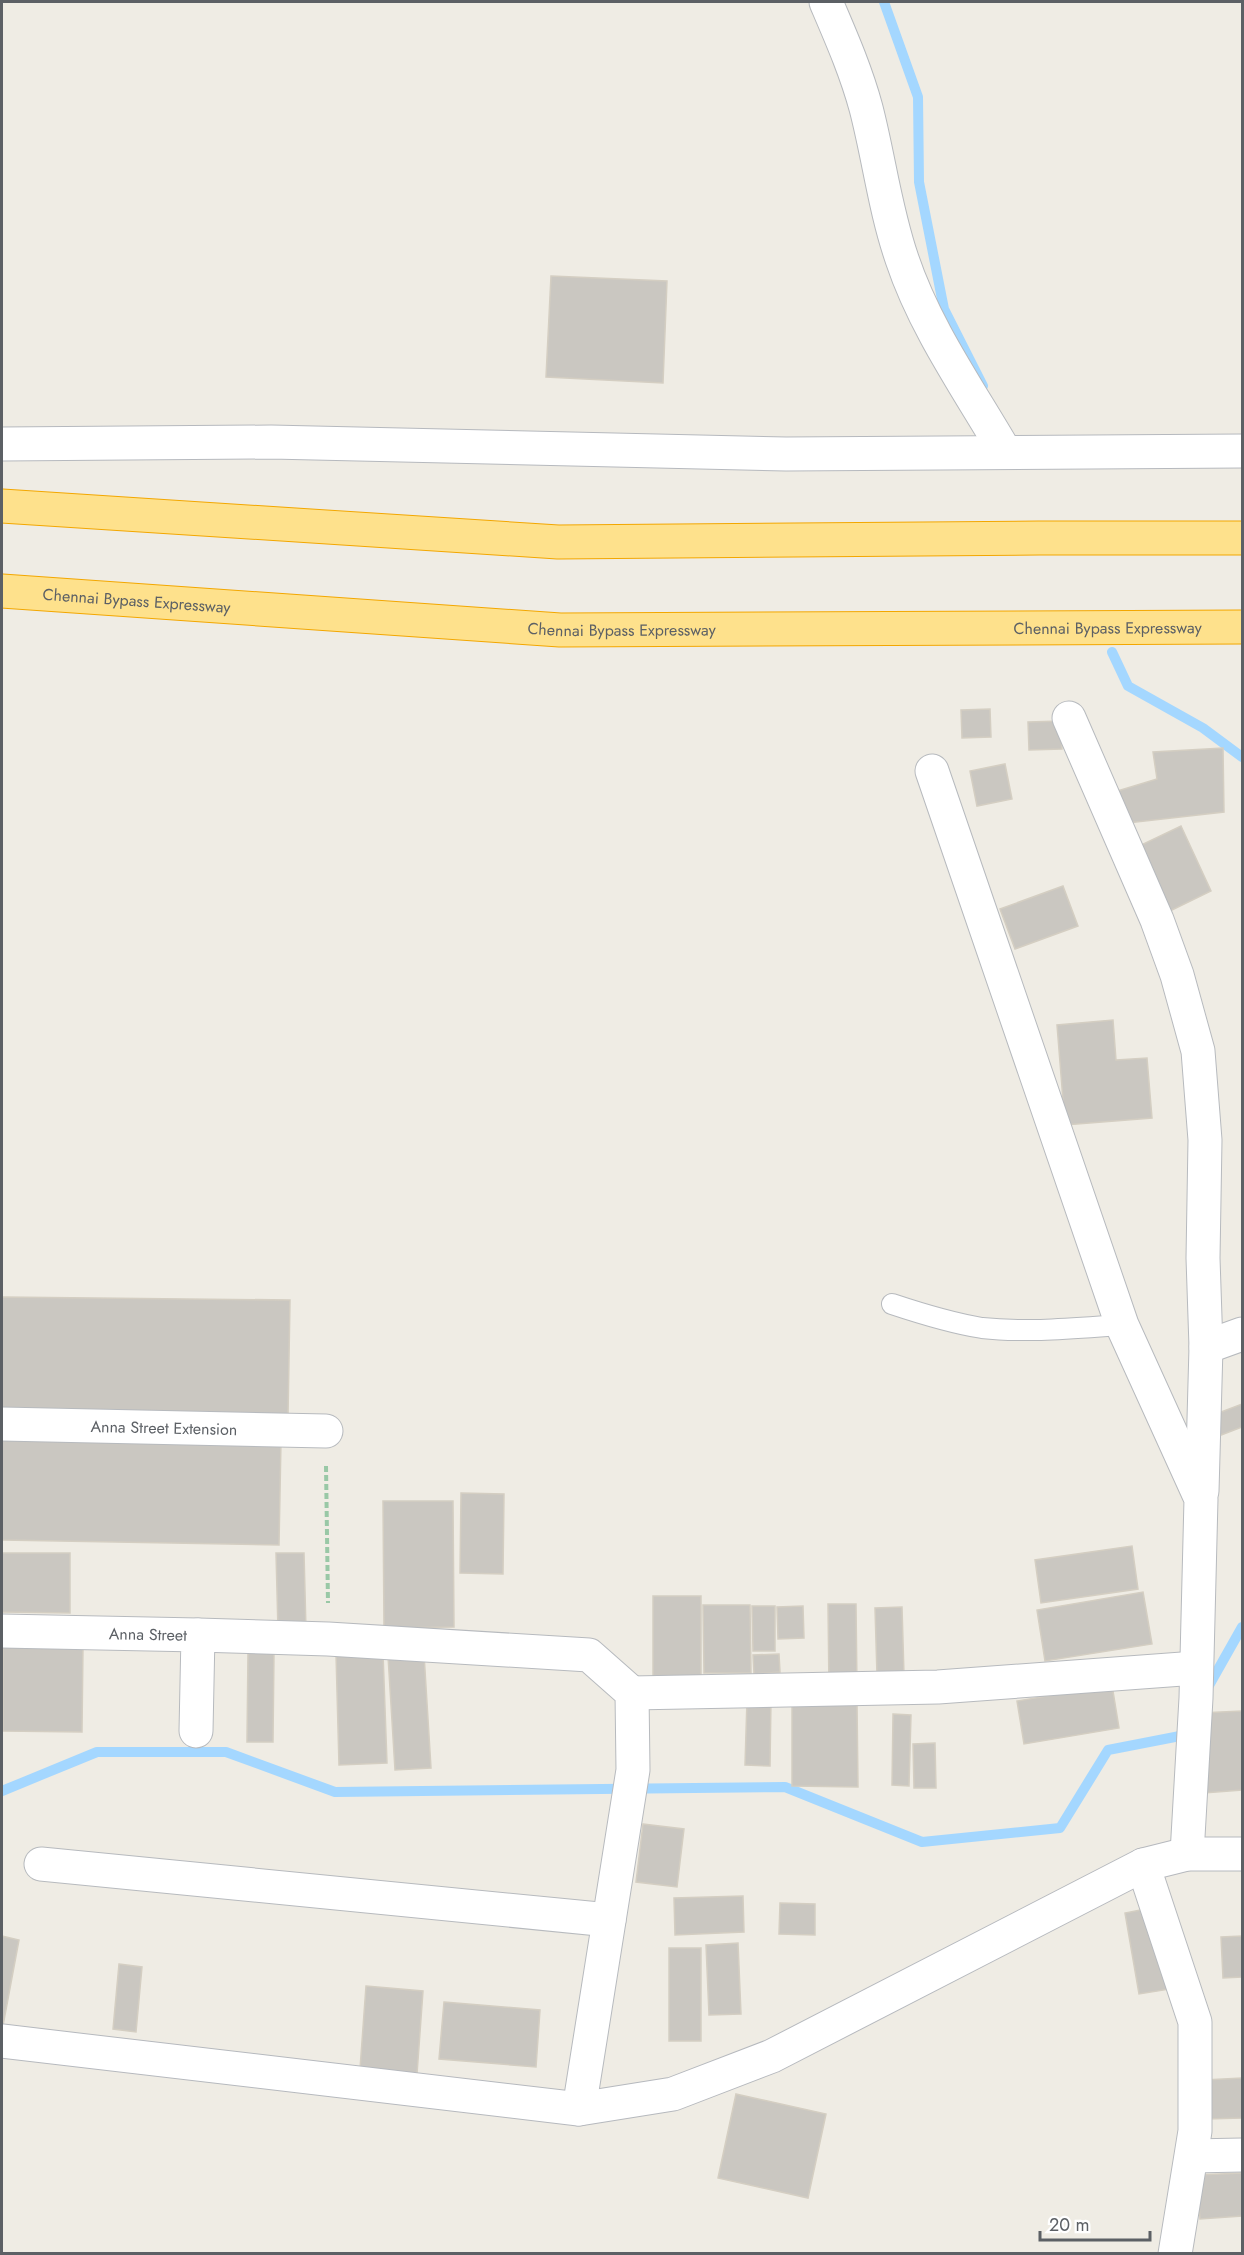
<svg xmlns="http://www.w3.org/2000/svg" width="1244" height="2255" viewBox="0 0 1244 2255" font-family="Jost,sans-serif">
  <rect width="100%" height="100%" fill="#efece4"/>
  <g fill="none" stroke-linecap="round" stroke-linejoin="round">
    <g stroke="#a4d7ff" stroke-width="10">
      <path d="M884,2L918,97L919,182L944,309L983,386"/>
      <path d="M1112,652L1128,686L1203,728L1242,757"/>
      <path d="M1207,1689L1242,1627"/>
      <path d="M2,1791L97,1752H226L335,1792L785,1787L922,1842L1060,1828L1108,1750L1180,1736L1185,1726"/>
    </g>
  </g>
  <g fill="#cac7c1" stroke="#d4cec2" stroke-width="1.5">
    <path d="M551,276L667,281L663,383L546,377Z"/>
    <path d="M990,709L991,737L962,738L961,710Z"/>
    <path d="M1061,721L1062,749L1029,750L1028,722Z"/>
    <path d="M1223,748L1224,812L1119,824L1114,792L1157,779L1153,752Z"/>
    <path d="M1005,764L1012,799L977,806L970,771Z"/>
    <path d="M1181,826L1211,891L1170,911L1139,846Z"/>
    <path d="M1063,886L1078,926L1015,949L1000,909Z"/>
    <path d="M1113,1020L1116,1060L1147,1058L1152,1118L1065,1125L1057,1025Z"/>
    <path d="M2,1297L290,1300L288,1416L2,1412Z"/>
    <path d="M1242,1404V1427L1216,1437L1208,1417Z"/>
    <path d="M2,1436L281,1441L279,1545L2,1540Z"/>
    <path d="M461,1493L504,1494L503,1574L460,1573Z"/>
    <path d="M383,1501H453L454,1627L384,1628Z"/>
    <path d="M1132,1546L1138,1589L1041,1603L1035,1560Z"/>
    <path d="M2,1553H70V1613L2,1612Z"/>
    <path d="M276,1553H304L306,1630H278Z"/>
    <path d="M1143,1592L1152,1644L1045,1661L1037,1610Z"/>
    <rect x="653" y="1596" width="48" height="81"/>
    <path d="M828,1604H856L857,1688L829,1689Z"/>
    <path d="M703,1605H750L751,1673H704Z"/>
    <path d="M752,1606H775V1651H753Z"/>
    <path d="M803,1606L804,1638L778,1639L777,1607Z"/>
    <path d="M902,1607L904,1675H877L875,1608Z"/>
    <path d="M3,1645L83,1646L82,1732L3,1731Z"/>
    <path d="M248,1652H274L273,1742H247Z"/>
    <path d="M383,1653L387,1763L339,1765L336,1654Z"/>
    <path d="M424,1654L431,1768L395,1770L388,1656Z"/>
    <path d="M779,1654L780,1672L754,1674L753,1655Z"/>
    <path d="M1112,1685L1119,1728L1024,1744L1017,1701Z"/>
    <path d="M747,1700H771L770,1766L745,1765Z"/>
    <path d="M792,1702H857L858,1787L792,1786Z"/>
    <path d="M1242,1711V1790L1204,1793L1200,1713Z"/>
    <path d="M893,1714L911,1715L909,1786L892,1785Z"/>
    <path d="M935,1743L936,1788H914L913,1744Z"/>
    <path d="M643,1824L684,1829L677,1887L636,1882Z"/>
    <path d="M743,1896L744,1932L675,1935L674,1898Z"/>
    <path d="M780,1903L815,1904V1935L779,1934Z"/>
    <path d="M1156,1907L1170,1989L1139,1994L1125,1913Z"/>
    <path d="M2,1936L19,1940L2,2031Z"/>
    <path d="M1242,1936V1977L1223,1978L1221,1937Z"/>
    <path d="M738,1943L741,2014L709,2015L706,1945Z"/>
    <rect x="669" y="1948" width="32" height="93"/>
    <path d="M119,1964L142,1967L136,2032L113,2029Z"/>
    <path d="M366,1986L423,1991L417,2074L360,2069Z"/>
    <path d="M444,2002L540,2010L536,2067L439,2059Z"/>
    <path d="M1242,2078V2118L1206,2119L1204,2080Z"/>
    <path d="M736,2094L826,2114L808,2198L718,2178Z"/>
    <path d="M1242,2173V2216L1200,2219L1197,2175Z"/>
  </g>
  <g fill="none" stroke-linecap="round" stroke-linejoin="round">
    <defs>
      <path id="lane" d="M892,1304C922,1314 951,1323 982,1328C1028,1333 1076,1328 1122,1325"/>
      <g id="street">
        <path d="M826,2C841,37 856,71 866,108C879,158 885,210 902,259C925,328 969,390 1005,452"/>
        <path d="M1069,718L1157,920L1177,975L1198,1051L1205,1140L1203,1258L1206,1347L1202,1491"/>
        <path d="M932,771L1122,1325L1201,1499L1196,1698L1187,1854"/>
        <path d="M1206,1347L1242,1334"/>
        <path id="s1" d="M2,1424L326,1431"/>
        <path id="s2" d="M2,1631L198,1635L196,1731"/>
        <path d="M198,1635L328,1639L589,1655L632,1693L633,1770L579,2109"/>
        <path d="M632,1693L938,1687L1196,1668"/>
        <path d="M41,1864L609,1920"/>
        <path d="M1143,1865L1195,2022V2131L1175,2254"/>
        <path d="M1192,2156L1242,2155"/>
      </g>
      <g id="secondary">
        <path d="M2,444L271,442L786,454L1242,451"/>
        <path d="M2,2041L579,2109L673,2094L772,2056L1143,1865L1187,1854H1242"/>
      </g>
      <g id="highway">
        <path d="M2,506L558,542L1039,538H1242"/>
        <path id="s3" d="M2,591L560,630L1242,627"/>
      </g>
    </defs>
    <use href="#lane" stroke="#b7babe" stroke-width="22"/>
    <use href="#street" stroke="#b7babe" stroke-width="35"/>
    <use href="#secondary" stroke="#b6b9be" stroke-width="35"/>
    <use href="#highway" stroke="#f3a700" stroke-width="35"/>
    <path stroke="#99c8a6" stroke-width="4" stroke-dasharray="6 3" stroke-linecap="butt" d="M326,1466L328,1603"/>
    <use href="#lane" stroke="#fff" stroke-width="20"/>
    <use href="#street" stroke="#fff" stroke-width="33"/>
    <use href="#secondary" stroke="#fff" stroke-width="33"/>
    <use href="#highway" stroke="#fee18c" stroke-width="33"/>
  </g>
  <g text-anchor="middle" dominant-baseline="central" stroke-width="4.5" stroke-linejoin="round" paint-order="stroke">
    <g font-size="16" fill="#5c6065" stroke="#fff">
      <text stroke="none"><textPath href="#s3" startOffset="135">Chennai Bypass Expressway</textPath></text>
      <text stroke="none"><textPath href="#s3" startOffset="1107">Chennai Bypass Expressway</textPath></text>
      <text stroke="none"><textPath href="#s3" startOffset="621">Chennai Bypass Expressway</textPath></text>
      <text stroke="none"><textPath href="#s1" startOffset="162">Anna Street Extension</textPath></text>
      <text stroke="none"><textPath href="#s2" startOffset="146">Anna Street</textPath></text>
    </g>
  </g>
  <rect width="1244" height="2255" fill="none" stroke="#5c6065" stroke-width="6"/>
  <path d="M1040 2231v9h110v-9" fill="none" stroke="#5c6065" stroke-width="3"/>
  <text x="1049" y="2231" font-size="18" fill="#5c6065" stroke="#ffffff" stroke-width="4.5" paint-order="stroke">20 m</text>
</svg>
